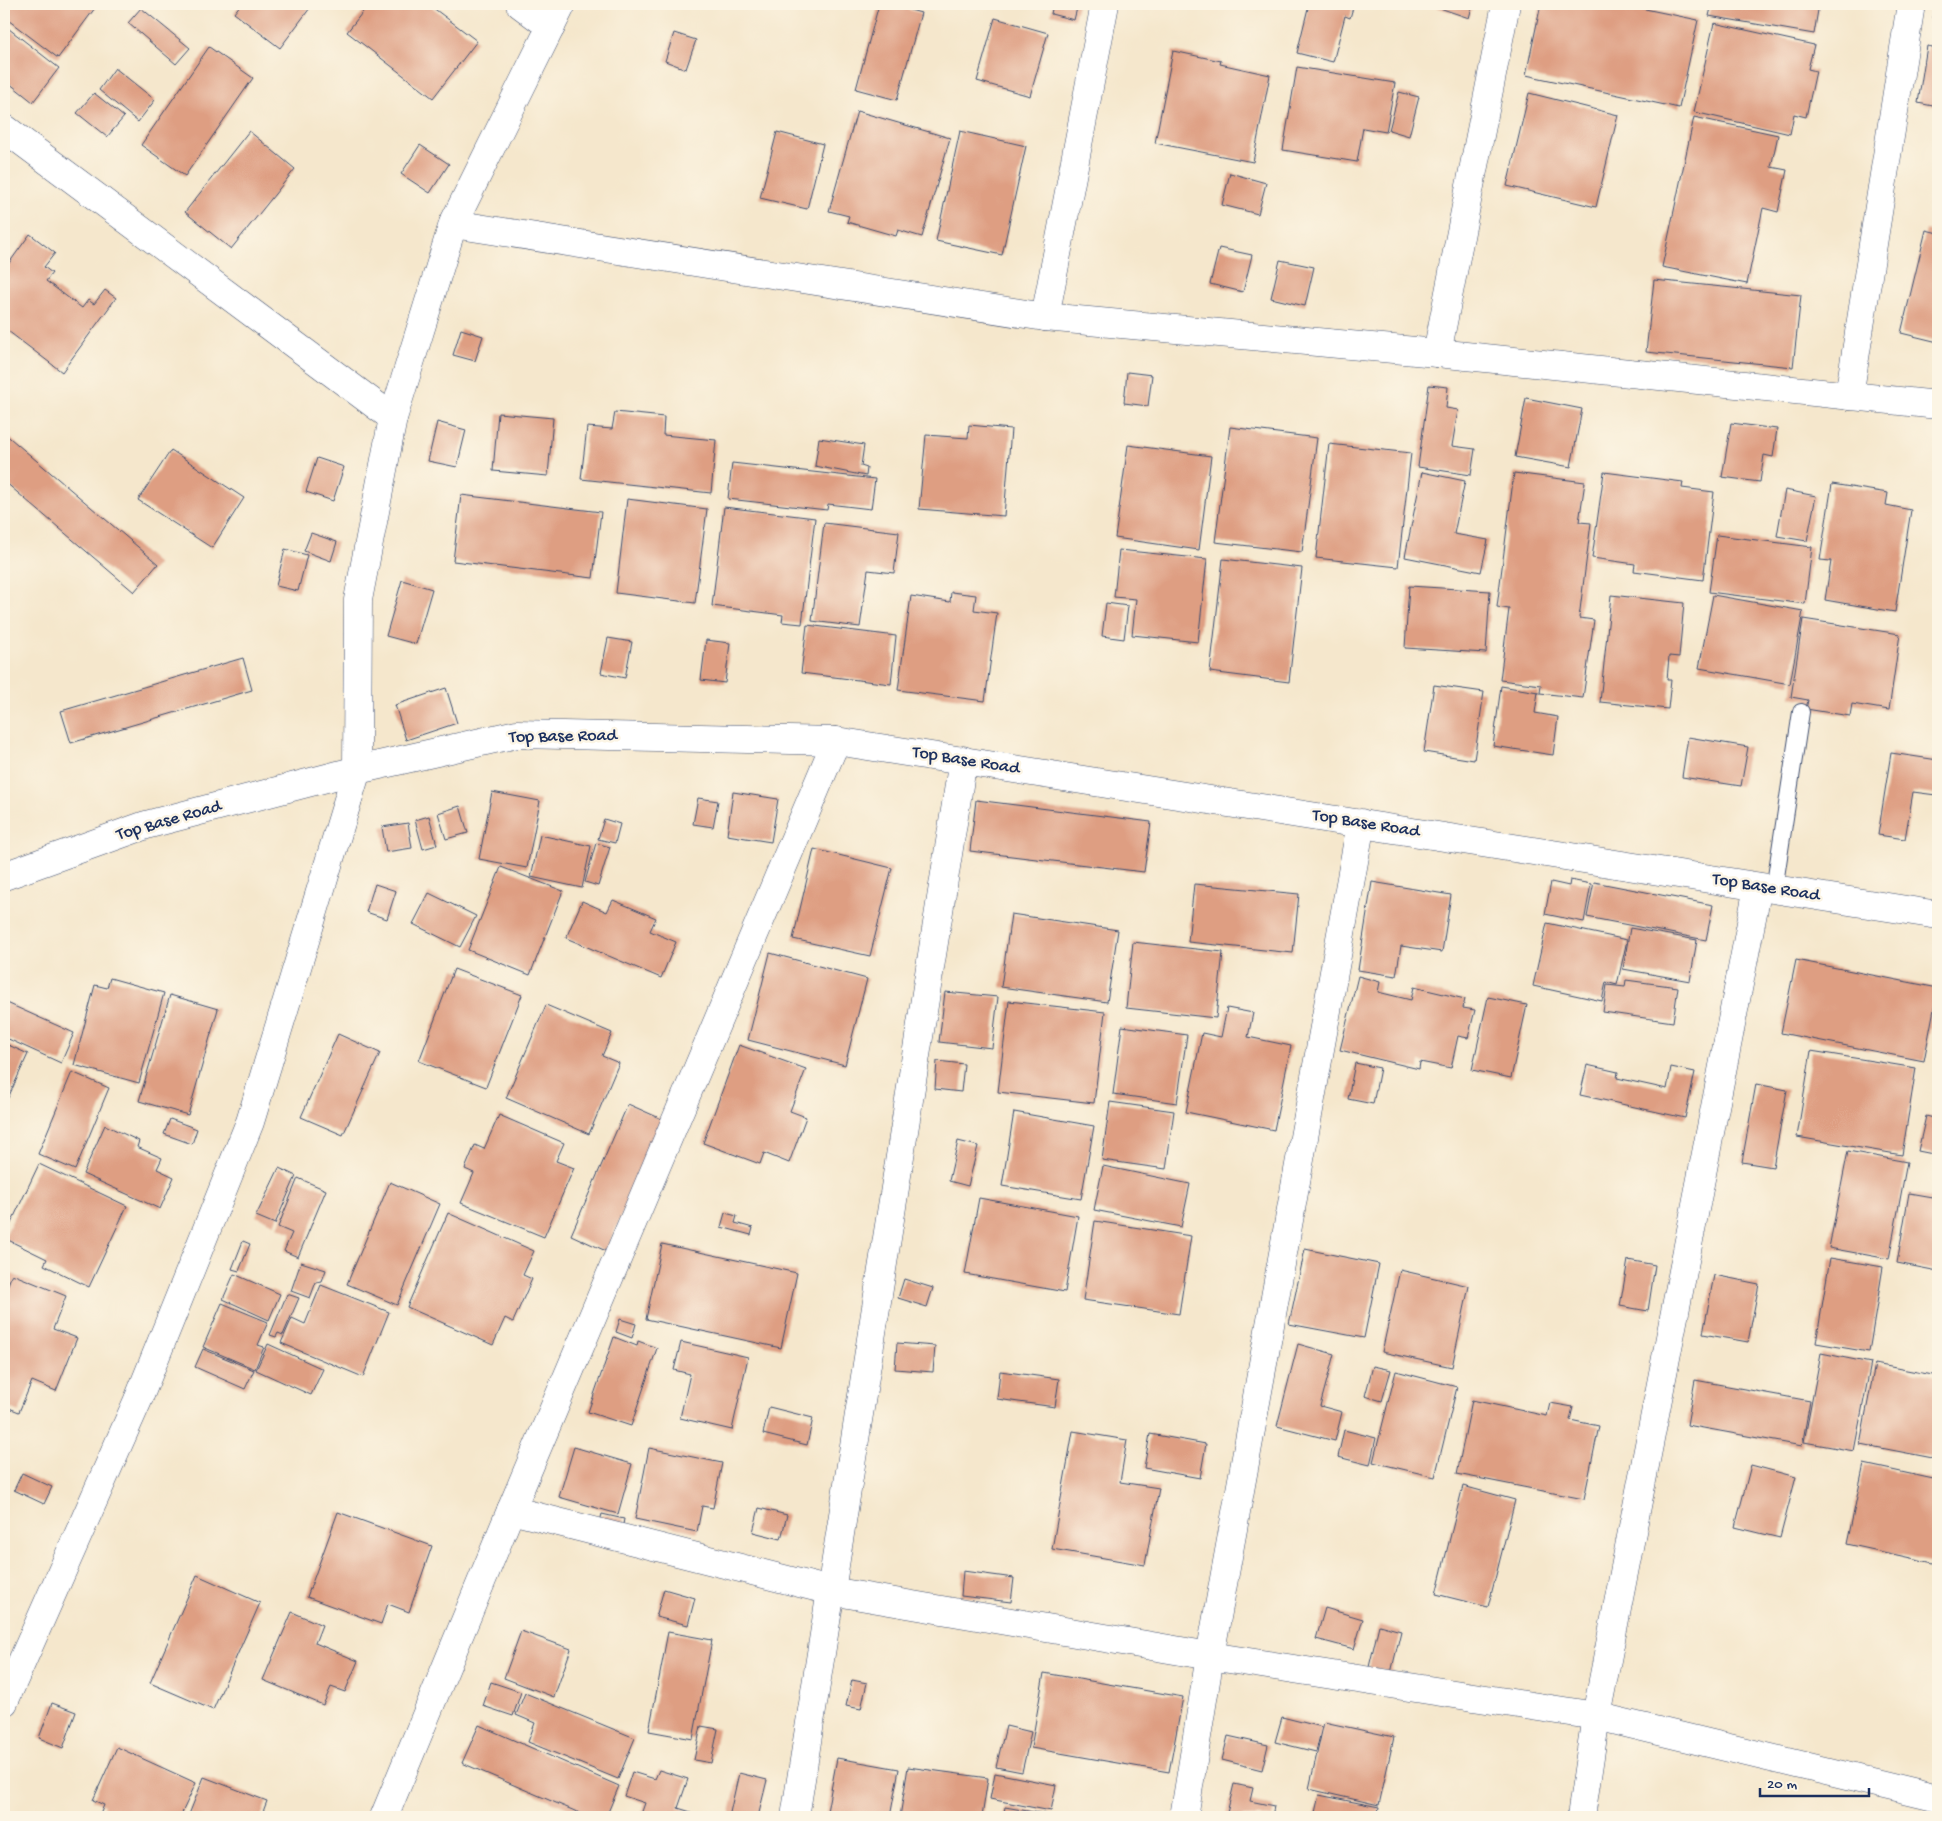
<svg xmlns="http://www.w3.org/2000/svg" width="1942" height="1821" viewBox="0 0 1942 1821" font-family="'Gochi Hand',sans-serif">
  <rect width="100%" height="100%" fill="#fcf5e5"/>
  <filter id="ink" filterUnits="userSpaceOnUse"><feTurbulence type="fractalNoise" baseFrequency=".02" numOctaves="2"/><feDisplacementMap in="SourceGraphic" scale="10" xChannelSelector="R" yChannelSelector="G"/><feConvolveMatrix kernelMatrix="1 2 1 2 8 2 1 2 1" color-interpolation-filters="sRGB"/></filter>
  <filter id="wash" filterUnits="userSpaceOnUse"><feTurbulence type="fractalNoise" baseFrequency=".0096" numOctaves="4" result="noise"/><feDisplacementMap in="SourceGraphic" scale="20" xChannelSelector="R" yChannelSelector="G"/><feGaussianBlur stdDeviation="1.12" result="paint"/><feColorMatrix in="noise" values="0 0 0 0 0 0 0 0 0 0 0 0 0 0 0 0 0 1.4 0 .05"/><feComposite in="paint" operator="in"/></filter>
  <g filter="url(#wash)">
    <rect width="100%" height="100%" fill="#f5e7cc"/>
    <g id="blocks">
      <g fill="#de9e82">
        <path d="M4,4H98L58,58L4,17Z"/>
        <path d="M241,4H313L280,48L234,13Z"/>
        <path d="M369,4H428L477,41L433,98L347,32Z"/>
        <path d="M879,4H889L921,13L897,100L856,89Z"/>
        <path d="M913,4H929L928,8Z"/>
        <path d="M1053,4H1078L1074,20L1051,14Z"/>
        <path d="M1309,4H1354L1350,18L1345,16L1333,62L1297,53Z"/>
        <path d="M1428,4H1473L1469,18Z"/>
        <path d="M1541,4H1621L1698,20L1679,108L1526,75Z"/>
        <path d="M1712,4H1819L1814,34L1709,16Z"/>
        <path d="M1935,4H1938V19H1933Z"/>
        <path d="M141,8L190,48L176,64L128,23Z"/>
        <path d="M995,18L1048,33L1030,96L977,81Z"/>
        <path d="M1714,23L1814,45L1808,69L1816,71L1806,117L1794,114L1790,134L1694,112Z"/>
        <path d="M4,25L59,68L33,102L4,79Z"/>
        <path d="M674,33L696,40L686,69L665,61Z"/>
        <path d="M1927,46L1938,48V107L1918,103Z"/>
        <path d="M209,47L253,78L185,176L141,145Z"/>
        <path d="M1173,51L1221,61L1220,64L1270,75L1253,162L1155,143Z"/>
        <path d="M1297,67L1395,83L1386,132L1363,128L1357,162L1283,150Z"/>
        <path d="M115,68L155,100L138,122L99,90Z"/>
        <path d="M1399,92L1419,97L1409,136L1389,130Z"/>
        <path d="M94,93L124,117L107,137L77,113Z"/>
        <path d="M1529,93L1618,115L1596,207L1507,186Z"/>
        <path d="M857,111L950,138L922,237L898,230L896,236L847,222L849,216L829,211Z"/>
        <path d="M1694,117L1778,135L1771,167L1787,170L1778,212L1763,208L1747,284L1662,267Z"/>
        <path d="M249,131L295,169L231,249L185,212Z"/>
        <path d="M960,131L1026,146L1002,255L936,241Z"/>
        <path d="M777,132L823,144L807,209L760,198Z"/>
        <path d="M420,145L449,164L430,193L401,174Z"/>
        <path d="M1230,173L1266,183L1258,214L1222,205Z"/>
        <path d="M1926,230L1938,233V342L1901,333Z"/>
        <path d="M30,234L55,253L44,267L52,273L46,281L82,308L88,300L94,304L105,290L116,298L62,372L4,328V270Z"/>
        <path d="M1219,248L1252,255L1243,292L1210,284Z"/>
        <path d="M1280,260L1314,267L1305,306L1271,298Z"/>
        <path d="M1654,280L1801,295L1793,367L1646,352Z"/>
        <path d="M461,329L483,336L475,361L453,355Z"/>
        <path d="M1127,372L1152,375L1148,406L1124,403Z"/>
        <path d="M1429,385L1448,387L1446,408L1458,410L1452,446L1475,449L1471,475L1418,467Z"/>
        <path d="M1526,398L1582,409L1571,467L1515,457Z"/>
        <path d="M615,412L664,417L663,435L716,440L711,493L581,479L587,427L612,429Z"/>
        <path d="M498,413L553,418L548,476L493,471Z"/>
        <path d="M437,422L466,430L457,467L428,461Z"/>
        <path d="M1731,423L1777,429L1773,457L1764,455L1760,482L1722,477Z"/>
        <path d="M969,425L1011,429L1004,516L919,509L926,435L968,438Z"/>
        <path d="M1230,427L1317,438L1302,552L1215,542Z"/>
        <path d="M4,433L158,564L134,592L4,481Z"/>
        <path d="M819,438L864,445L861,466L867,468L866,476L815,466Z"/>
        <path d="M1329,444L1411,453L1398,567L1316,558Z"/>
        <path d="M1128,445L1211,456L1199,550L1115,538Z"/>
        <path d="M171,450L244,498L212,548L138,500Z"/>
        <path d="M317,458L344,467L333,501L306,492Z"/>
        <path d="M732,463L875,479L871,509L828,504L827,510L728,499Z"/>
        <path d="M1422,472L1465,481L1454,534L1488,540L1481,572L1405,557Z"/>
        <path d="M1604,472L1683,482L1682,488L1714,492L1703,580L1634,571L1635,564L1592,558Z"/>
        <path d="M1514,473L1585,482L1579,522L1591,523L1579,618L1594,620L1583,698L1540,693L1541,685L1500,680L1509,609L1497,607Z"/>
        <path d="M1832,484L1888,493L1886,505L1911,510L1895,612L1825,600L1831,561L1820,560Z"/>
        <path d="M1785,490L1816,496L1807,541L1777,536Z"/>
        <path d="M461,495L601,512L593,578L453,561Z"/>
        <path d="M627,499L707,509L695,603L616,593Z"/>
        <path d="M724,507L815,518L802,624L782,622L783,615L712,606Z"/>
        <path d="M824,523L899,532L894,573L868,570L860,627L812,621Z"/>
        <path d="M311,533L337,542L331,561L304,551Z"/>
        <path d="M1717,535L1812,547L1805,604L1709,592Z"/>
        <path d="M285,549L307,555L298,591L276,586Z"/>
        <path d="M1119,550L1207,559L1198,642L1132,635L1136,599L1114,597Z"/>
        <path d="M1223,559L1302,568L1289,682L1210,672Z"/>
        <path d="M402,580L432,589L416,644L386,636Z"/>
        <path d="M1409,586L1490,591L1486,653L1405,648Z"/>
        <path d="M951,592L976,595L974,610L997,613L985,701L898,690L911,596L950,602Z"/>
        <path d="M1611,595L1684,603L1679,657L1669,656L1667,680H1671L1668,709L1600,702Z"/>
        <path d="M1713,595L1803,611L1790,684L1699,668Z"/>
        <path d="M1106,603L1128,606L1124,639L1102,636Z"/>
        <path d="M1803,619L1900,634L1889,710L1852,704L1850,716L1806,709L1808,700L1791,697Z"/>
        <path d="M807,625L896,636L891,684L801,673Z"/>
        <path d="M608,638L632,642L625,678L601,673Z"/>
        <path d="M706,640L730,643L725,683L701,680Z"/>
        <path d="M243,658L252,690L71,743L61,711Z"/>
        <path d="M1434,685L1484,692L1474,760L1424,752Z"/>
        <path d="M1501,686L1538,692L1535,713L1558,717L1553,755L1493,746Z"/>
        <path d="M446,688L457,723L406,740L395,705Z"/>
        <path d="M1688,737L1748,747L1741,786L1682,777Z"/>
        <path d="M1891,753L1938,760L1936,795L1913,792L1905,839L1878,835Z"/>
        <path d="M492,792L540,801L527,868L479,859Z"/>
        <path d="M733,792L778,799L771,842L727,835Z"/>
        <path d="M698,798L718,801L713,827L693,824Z"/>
        <path d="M976,800L1151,822L1144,872L970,851Z"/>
        <path d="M460,806L468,833L446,839L438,813Z"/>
        <path d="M429,816L437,845L423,849L415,820Z"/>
        <path d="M604,819L620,824L615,843L598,839Z"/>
        <path d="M408,823L412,848L386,852L382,827Z"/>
        <path d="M540,835L591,846L582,888L531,877Z"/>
        <path d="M596,843L610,847L598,886L585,882Z"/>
        <path d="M814,849L892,868L870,956L793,939Z"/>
        <path d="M501,867L563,891L530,975L468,950Z"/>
        <path d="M1570,880L1591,884L1584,922L1545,914L1551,882L1569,886Z"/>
        <path d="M1372,882L1451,895L1442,952L1401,946L1396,976L1358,970Z"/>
        <path d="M1594,882L1713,905L1706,940L1587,917Z"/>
        <path d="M375,884L396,891L387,919L366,912Z"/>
        <path d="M1194,884L1299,894L1293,953L1188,942Z"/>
        <path d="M429,893L476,916L460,947L413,924Z"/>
        <path d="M613,900L656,918L650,931L676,942L661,978L566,938L582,901L607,912Z"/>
        <path d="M1011,914L1118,930L1107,1002L1001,987Z"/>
        <path d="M1547,923L1627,940L1617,985L1606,982L1602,1001L1533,986Z"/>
        <path d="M1630,928L1697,940L1690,981L1623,969Z"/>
        <path d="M1133,942L1223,952L1216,1018L1126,1008Z"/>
        <path d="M770,953L867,979L845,1065L748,1040Z"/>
        <path d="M1796,960L1938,988L1924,1061L1781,1033Z"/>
        <path d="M454,969L522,995L486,1087L419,1061Z"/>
        <path d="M1358,976L1380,982L1378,992L1411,1000L1414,987L1465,999L1463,1008L1475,1010L1468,1038L1458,1036L1451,1068L1420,1062L1419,1069L1340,1050Z"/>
        <path d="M110,978L164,993L139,1083L74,1065L95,985L107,988Z"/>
        <path d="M1626,980L1678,987L1673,1022L1603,1012L1607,985L1625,987Z"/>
        <path d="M945,992L998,997L992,1048L939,1042Z"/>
        <path d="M170,995L218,1009L188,1115L139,1101Z"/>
        <path d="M1488,997L1527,1005L1511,1078L1472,1070Z"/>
        <path d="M1009,1001L1105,1012L1094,1103L998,1092Z"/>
        <path d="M7,1003L74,1033L61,1063L4,1037V1011Z"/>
        <path d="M546,1005L612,1033L602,1056L619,1063L589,1134L506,1098Z"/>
        <path d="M1227,1008L1253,1013L1248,1037L1291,1046L1274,1130L1186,1112L1202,1033L1221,1037Z"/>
        <path d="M1122,1026L1187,1035L1177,1103L1113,1094Z"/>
        <path d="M338,1034L380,1053L343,1135L301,1117Z"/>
        <path d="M4,1043L28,1054L8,1098L4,1096Z"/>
        <path d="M739,1045L806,1069L790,1111L806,1117L789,1163L764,1153L760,1164L703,1143Z"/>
        <path d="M1811,1051L1916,1068L1902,1155L1797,1137Z"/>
        <path d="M937,1061L964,1064L961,1092L935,1089Z"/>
        <path d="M1355,1063L1380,1068L1373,1104L1348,1099Z"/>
        <path d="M1587,1065L1618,1072L1617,1078L1667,1089L1671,1067L1695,1072L1685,1118L1580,1095Z"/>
        <path d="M72,1072L109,1088L75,1170L38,1154Z"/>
        <path d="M1756,1084L1787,1090L1773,1167L1742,1162Z"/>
        <path d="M1110,1102L1174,1111L1166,1169L1102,1160Z"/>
        <path d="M628,1104L664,1120L606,1251L571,1235Z"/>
        <path d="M1014,1112L1094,1126L1081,1199L1002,1186Z"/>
        <path d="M499,1115L564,1143L556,1161L574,1168L544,1237L461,1203L474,1173L465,1169L475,1145L484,1149Z"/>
        <path d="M1926,1116L1938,1119V1155L1918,1151Z"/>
        <path d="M170,1119L197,1129L192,1144L164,1134Z"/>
        <path d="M105,1125L139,1141L137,1147L162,1158L157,1169L174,1177L160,1209L83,1174Z"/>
        <path d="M958,1141L978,1146L968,1186L949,1181Z"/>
        <path d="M1848,1151L1907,1162L1889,1259L1829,1248Z"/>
        <path d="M39,1164L127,1206L89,1287L44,1265L47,1259L4,1238Z"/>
        <path d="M1103,1166L1190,1184L1181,1227L1094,1210Z"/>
        <path d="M279,1168L296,1176L275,1224L256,1216Z"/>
        <path d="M298,1178L326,1190L298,1257L284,1251L292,1233L278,1227Z"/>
        <path d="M390,1182L440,1204L397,1305L347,1284Z"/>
        <path d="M1909,1193L1938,1198V1271L1897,1263Z"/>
        <path d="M979,1198L1078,1216L1065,1292L965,1274Z"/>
        <path d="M448,1213L534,1251L523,1275L532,1279L513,1322L505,1318L493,1345L407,1307Z"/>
        <path d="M725,1213L737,1216L735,1223L753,1228L751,1235L721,1227Z"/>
        <path d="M1095,1221L1191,1236L1179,1314L1083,1300Z"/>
        <path d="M243,1241L250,1244L239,1271L232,1269Z"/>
        <path d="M662,1244L797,1273L781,1348L646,1319Z"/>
        <path d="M1305,1249L1379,1264L1364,1338L1289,1324Z"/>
        <path d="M1830,1258L1883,1267L1869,1352L1816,1343Z"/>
        <path d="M1628,1260L1655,1265L1648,1311L1620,1306Z"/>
        <path d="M301,1262L326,1270L322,1281L316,1282L310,1298L291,1291Z"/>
        <path d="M1400,1270L1469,1286L1452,1367L1382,1352Z"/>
        <path d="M12,1274L66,1296L53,1329L77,1338L56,1391L32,1381L19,1412L4,1406V1295Z"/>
        <path d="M234,1274L280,1294L269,1320L223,1299Z"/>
        <path d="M1714,1275L1759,1284L1748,1342L1703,1334Z"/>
        <path d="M904,1279L933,1288L927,1307L898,1298Z"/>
        <path d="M321,1285L389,1312L363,1377L281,1343L292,1318L305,1324Z"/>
        <path d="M287,1294L299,1298L283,1335L278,1333L276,1337L270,1335Z"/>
        <path d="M222,1303L268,1322L258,1345L264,1347L255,1369L203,1347Z"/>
        <path d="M620,1319L636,1324L632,1338L616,1332Z"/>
        <path d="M614,1337L637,1346L638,1341L657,1348L631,1426L588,1412Z"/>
        <path d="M681,1342L748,1357L732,1430L680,1418L690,1374L674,1370Z"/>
        <path d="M897,1343L935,1346L933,1372L895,1369Z"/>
        <path d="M268,1344L323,1369L311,1395L256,1370Z"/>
        <path d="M1298,1344L1334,1354L1320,1406L1342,1412L1335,1441L1277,1426Z"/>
        <path d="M203,1349L254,1370L245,1389L195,1367Z"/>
        <path d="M1821,1353L1871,1363L1854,1451L1804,1442Z"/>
        <path d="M1875,1364L1938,1376V1459L1860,1444Z"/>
        <path d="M1373,1366L1391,1370L1382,1401L1365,1396Z"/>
        <path d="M1000,1371L1059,1379L1055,1407L997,1399Z"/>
        <path d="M1396,1371L1457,1387L1435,1477L1373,1462Z"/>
        <path d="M1695,1380L1810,1401L1802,1446L1687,1425Z"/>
        <path d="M1472,1400L1547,1416L1550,1403L1573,1407L1570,1420L1599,1426L1584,1499L1457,1474Z"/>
        <path d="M769,1407L813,1418L807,1445L763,1434Z"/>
        <path d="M1344,1430L1376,1438L1370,1465L1338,1457Z"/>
        <path d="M1073,1431L1127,1440L1120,1482L1159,1488L1145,1565L1052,1549Z"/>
        <path d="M1150,1434L1206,1444L1200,1478L1144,1468Z"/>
        <path d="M574,1447L632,1464L618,1514L559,1497Z"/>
        <path d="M649,1448L722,1463L713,1508L702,1506L697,1532L635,1519Z"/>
        <path d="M1864,1464L1938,1480V1564L1847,1544Z"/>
        <path d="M1751,1465L1796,1477L1780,1538L1735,1527Z"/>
        <path d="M22,1473L52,1487L44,1504L14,1490Z"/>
        <path d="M1463,1486L1515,1500L1488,1607L1436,1594Z"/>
        <path d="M759,1508L787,1515L781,1539L753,1532Z"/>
        <path d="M338,1512L432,1546L409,1612L388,1604L381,1624L307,1597Z"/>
        <path d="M602,1514L624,1519L621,1535L598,1529Z"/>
        <path d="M963,1571L1014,1578L1011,1602L961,1596Z"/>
        <path d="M197,1575L260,1603L213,1710L150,1683Z"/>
        <path d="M664,1589L695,1598L688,1625L656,1617Z"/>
        <path d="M1325,1608L1363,1619L1354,1649L1316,1639Z"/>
        <path d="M292,1612L322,1625L315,1643L358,1661L345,1692L331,1687L323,1705L263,1680Z"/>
        <path d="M1379,1625L1401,1631L1391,1673L1369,1667Z"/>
        <path d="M521,1631L571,1649L554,1697L504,1678Z"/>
        <path d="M668,1632L712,1640L693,1739L649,1731Z"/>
        <path d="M1044,1673L1183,1697L1169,1772L1031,1748Z"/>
        <path d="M852,1680L867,1683L861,1709L846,1706Z"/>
        <path d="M491,1682L521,1692L513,1716L483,1706Z"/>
        <path d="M525,1693L635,1738L618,1779L528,1742L535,1723L516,1715Z"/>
        <path d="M52,1703L76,1712L63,1748L39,1738Z"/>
        <path d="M1282,1717L1322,1727L1316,1752L1275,1742Z"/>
        <path d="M1324,1722L1394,1737L1379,1805L1309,1789Z"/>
        <path d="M479,1725L619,1786L606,1817H589L462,1763Z"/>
        <path d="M701,1726L718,1729L711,1763L694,1760Z"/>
        <path d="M1006,1726L1031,1732L1022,1772L996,1767Z"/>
        <path d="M1228,1736L1268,1745L1262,1770L1222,1760Z"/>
        <path d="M117,1747L196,1783L180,1817H99L104,1805L93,1800Z"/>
        <path d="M837,1758L899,1769L890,1817H826Z"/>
        <path d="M908,1767L988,1778L982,1817H900Z"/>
        <path d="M659,1770L688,1779L678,1808L691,1812L689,1817H640L645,1803L624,1796L632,1772L655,1779Z"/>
        <path d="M739,1773L767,1780L758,1817H729Z"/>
        <path d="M995,1773L1056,1785L1051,1811L990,1799Z"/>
        <path d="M204,1777L267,1801L261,1817H188Z"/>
        <path d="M1234,1784L1253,1788L1250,1801L1274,1806L1272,1817H1226Z"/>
        <path d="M1319,1795L1379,1807L1377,1817H1314Z"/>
        <path d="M1005,1807L1056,1816V1817H1003Z"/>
      </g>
    </g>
  </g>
  <g filter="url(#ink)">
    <use href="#blocks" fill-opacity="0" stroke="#3c4b6e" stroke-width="1"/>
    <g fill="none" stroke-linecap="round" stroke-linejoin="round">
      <defs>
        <path id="lane" d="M1774,890L1801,712"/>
        <g id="street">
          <path d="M520,4L551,27"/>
          <path d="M4,128L393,418"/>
          <path d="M453,224L1045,317L1437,353L1938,405"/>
          <path d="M1045,317L1105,4"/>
          <path d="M1437,353L1506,4"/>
          <path d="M1849,396L1911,4"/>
          <path d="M511,1510L831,1591L1210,1656L1596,1716L1938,1798"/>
          <path d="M4,1702L138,1400L250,1122L357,770L358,600L393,418L453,224L562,4"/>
          <path d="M384,1817L511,1510L836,741"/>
          <path d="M795,1817L963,760"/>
          <path d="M1184,1817L1210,1656L1361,823"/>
          <path d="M1581,1817L1596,1716L1758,887"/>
        </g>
        <path id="secondary" d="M4,876L146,825L357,770L517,734L836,741L1938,915"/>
      </defs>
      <use href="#lane" stroke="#3c4b6e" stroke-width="18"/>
      <use href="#street" stroke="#3c4b6e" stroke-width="29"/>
      <use href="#secondary" stroke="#3c4b6e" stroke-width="29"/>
      <use href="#lane" stroke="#fff" stroke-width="16"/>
      <use href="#street" stroke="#fff" stroke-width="28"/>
      <use href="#secondary" stroke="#fff" stroke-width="28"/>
    </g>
  </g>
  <g text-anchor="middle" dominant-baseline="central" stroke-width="5" stroke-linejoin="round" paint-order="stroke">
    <g font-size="18" fill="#1b2f5e" stroke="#fcf5e5">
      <text transform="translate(563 737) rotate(-1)">Top Base Road</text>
      <text transform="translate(966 761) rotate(9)">Top Base Road</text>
      <text transform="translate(169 821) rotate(-16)">Top Base Road</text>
      <text transform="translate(1366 824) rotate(9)">Top Base Road</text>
      <text transform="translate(1766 888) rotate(9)">Top Base Road</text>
    </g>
  </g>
  <rect width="1942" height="1821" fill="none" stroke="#fcf5e5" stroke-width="20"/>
  <path d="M1760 1788v8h109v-8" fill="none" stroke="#1b2f5e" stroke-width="2.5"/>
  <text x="1767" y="1788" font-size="15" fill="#1b2f5e" stroke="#fcf5e5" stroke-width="4" paint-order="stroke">20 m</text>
</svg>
